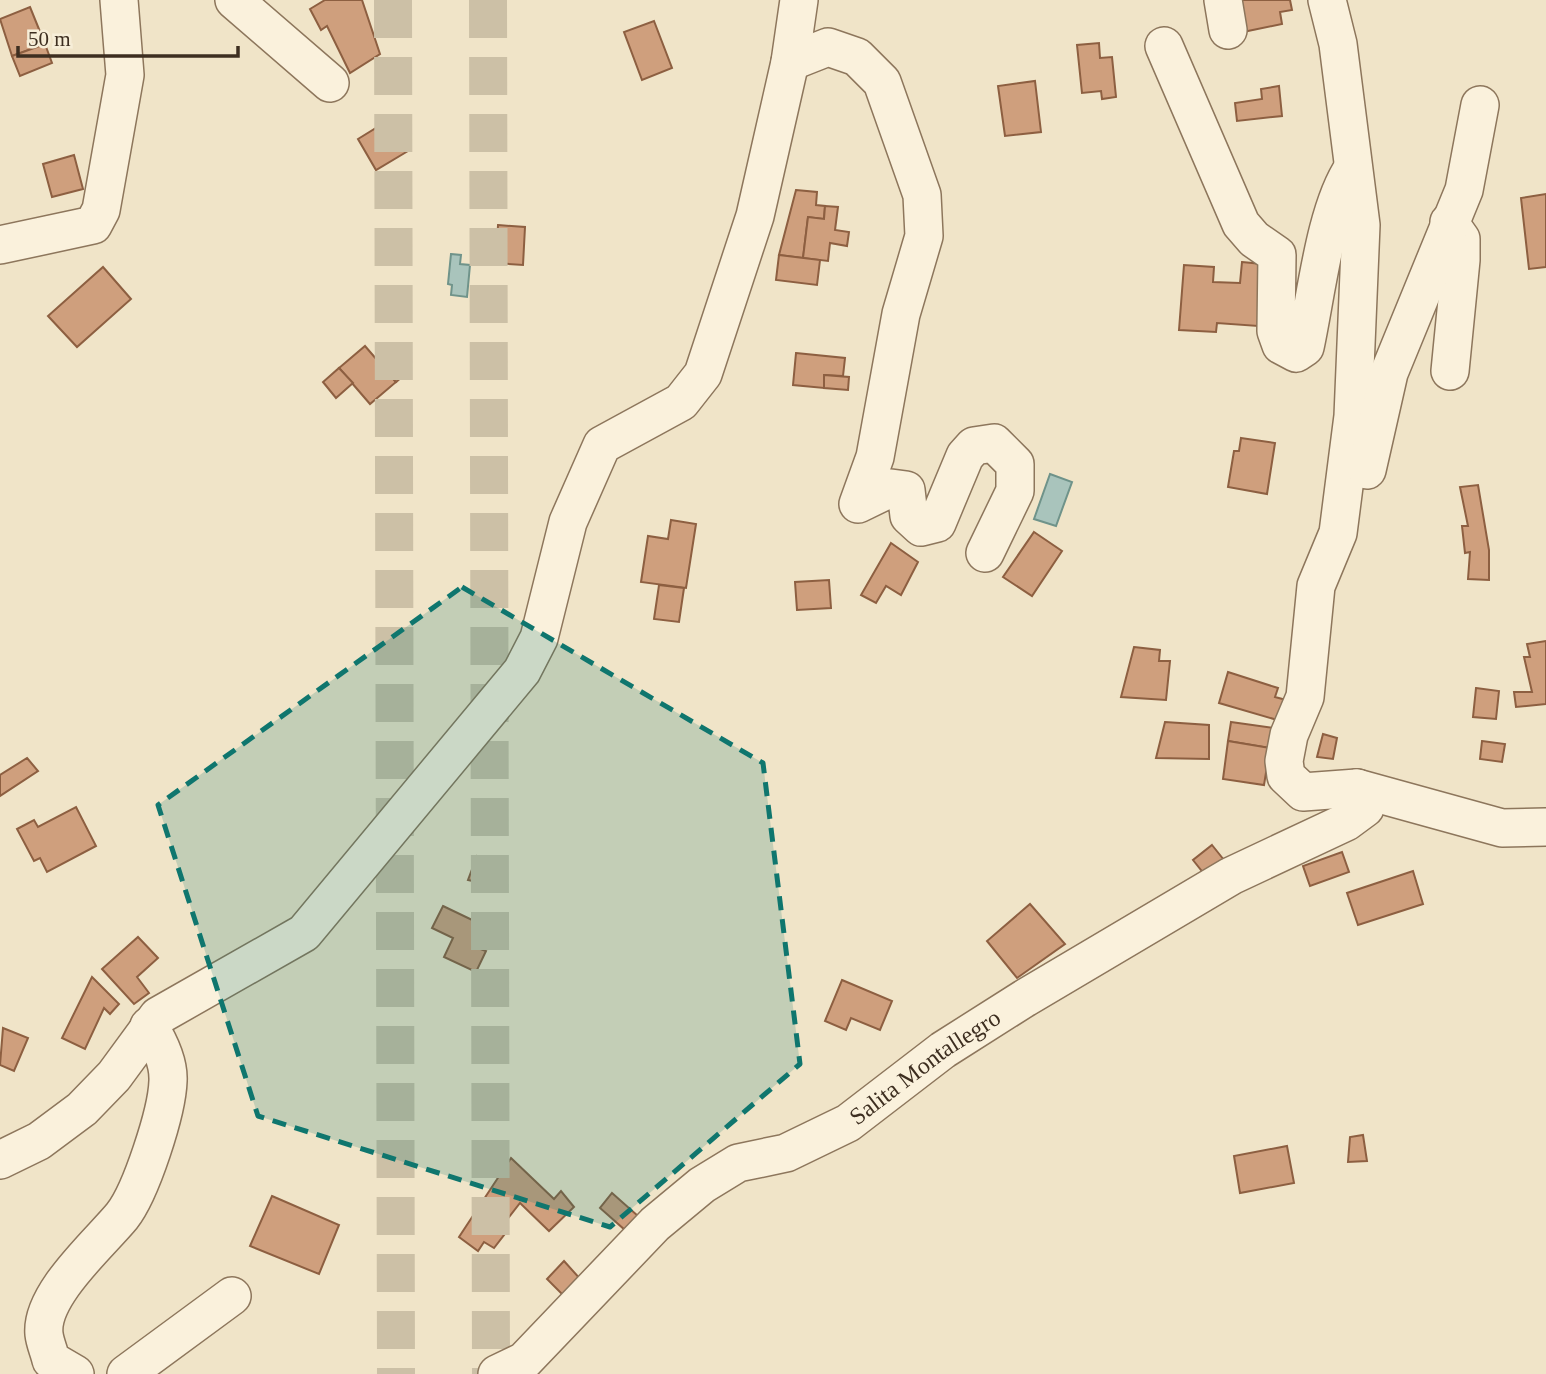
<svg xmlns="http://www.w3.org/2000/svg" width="1546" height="1374" viewBox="0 0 1546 1374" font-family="Georgia,serif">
  <rect width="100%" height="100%" fill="#f0e4c8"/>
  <g fill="#a9c4bc" stroke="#6f938a" stroke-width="2">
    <path d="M451,254L461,255L460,264L470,265L467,297L451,295L452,285L448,284Z"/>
    <path d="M1050,474L1072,482L1056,526L1034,519Z"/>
  </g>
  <g fill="#cf9f7d" stroke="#8d5f41" stroke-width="2">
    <path d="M325,0H362L380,54L350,73L327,26L321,30L310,9Z"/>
    <path d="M1237,0H1290L1292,10L1280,12L1282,24L1243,32Z"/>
    <path d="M30,7L45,44L12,56L0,19Z"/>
    <path d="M654,21L672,68L642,80L624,32Z"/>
    <path d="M1099,43L1100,58L1112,57L1116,97L1102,99L1101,91L1082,93L1077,45Z"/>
    <path d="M45,44L52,63L20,76L12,56Z"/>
    <path d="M1035,81L1041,132L1005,136L998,86Z"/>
    <path d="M1279,86L1282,116L1237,121L1235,103L1262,99L1261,89Z"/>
    <path d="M389,120L408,151L376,170L358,139Z"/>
    <path d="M74,155L83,189L52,197L43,164Z"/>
    <path d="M796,190L817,192L816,205L825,206L824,219L808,217L803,258L779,255Z"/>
    <path d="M1546,194V267L1529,269L1521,198Z"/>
    <path d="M825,206L838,207L835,230L849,232L847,246L830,243L828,261L803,258L808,217L824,219Z"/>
    <path d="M498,225L525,227L523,265L496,263Z"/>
    <path d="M779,255L820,260L817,285L776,280Z"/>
    <path d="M1242,262L1262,264L1258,326L1217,323L1216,332L1179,330L1184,265L1214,267L1213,282L1240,283Z"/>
    <path d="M103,267L131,299L77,347L48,316Z"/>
    <path d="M365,346L396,382L370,404L339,368Z"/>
    <path d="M796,353L845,358L843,376L824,375V388L793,385Z"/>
    <path d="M391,360L403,376L396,382L383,367Z"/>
    <path d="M339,368L353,383L336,398L323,382Z"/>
    <path d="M824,375L849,377L848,390L824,388Z"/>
    <path d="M1241,438L1275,443L1267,494L1228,487L1234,451H1239Z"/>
    <path d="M1478,485L1489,550V580L1468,579L1470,552L1465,553L1462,526H1468L1460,487Z"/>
    <path d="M671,520L696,524L686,588L641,582L648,536L668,539Z"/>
    <path d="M1034,532L1062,551L1032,596L1003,577Z"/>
    <path d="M891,543L918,562L901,595L886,586L876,603L861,595Z"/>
    <path d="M829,580L831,608L797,610L795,582Z"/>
    <path d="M659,585L684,588L679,622L654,619Z"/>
    <path d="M1546,641V704L1516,707L1514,692H1532L1524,657H1530L1527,644Z"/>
    <path d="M1134,647L1160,650L1159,661H1170L1166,700L1121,697Z"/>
    <path d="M1228,672L1278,688L1275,697L1290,701L1284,722L1219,703Z"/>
    <path d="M1476,688L1499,691L1496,719L1473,717Z"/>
    <path d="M1165,722L1209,725V759L1156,758Z"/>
    <path d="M1231,722L1273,728L1270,748L1228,741Z"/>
    <path d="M1323,734L1337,738L1333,759L1317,757Z"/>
    <path d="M1228,741L1270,748L1264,785L1223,779Z"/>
    <path d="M1482,741L1505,744L1502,762L1480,759Z"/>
    <path d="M27,758L38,771L0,796V775Z"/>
    <path d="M76,807L96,846L47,872L40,858L34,861L17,829L34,820L38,827Z"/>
    <path d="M1212,845L1228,865L1209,880L1193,860Z"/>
    <path d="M1342,852L1349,872L1310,886L1303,866Z"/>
    <path d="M477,856L497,863L491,885L468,880Z"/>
    <path d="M1413,871L1423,904L1358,925L1347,893Z"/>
    <path d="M1030,904L1065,944L1017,978L987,941Z"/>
    <path d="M443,906L489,928L480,949L486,951L476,972L444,957L453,938L432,928Z"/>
    <path d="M138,937L158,958L137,977L149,993L134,1004L102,969Z"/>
    <path d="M92,977L119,1004L110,1014L104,1008L85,1049L62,1038Z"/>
    <path d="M842,980L892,1001L880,1030L851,1018L846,1030L825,1021Z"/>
    <path d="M3,1028L28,1038L14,1071L0,1065Z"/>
    <path d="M1363,1135L1367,1161L1348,1162L1350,1137Z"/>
    <path d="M1287,1146L1294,1183L1240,1193L1234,1156Z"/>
    <path d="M511,1158L554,1199L561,1191L574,1207L549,1231L520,1203L499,1230L504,1235L494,1248L484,1242L478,1251L459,1237Z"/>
    <path d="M612,1193L638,1216L625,1230L600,1208Z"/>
    <path d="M272,1196L339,1225L319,1274L250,1246Z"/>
    <path d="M564,1261L582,1281L567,1299L547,1279Z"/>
  </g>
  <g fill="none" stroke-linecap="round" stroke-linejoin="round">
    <g stroke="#ccc0a6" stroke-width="38" stroke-dasharray="38 19" stroke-linecap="butt">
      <path d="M393,0L396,1374"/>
      <path d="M488,0L491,1374"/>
    </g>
    <defs>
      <g id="minor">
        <path d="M234,0L330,83"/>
        <path d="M1223,0L1228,30"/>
        <path d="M1327,0L1338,44L1361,225L1353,416L1338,533L1316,586L1305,697L1289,735L1284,761L1286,776L1303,792L1357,788L1502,828L1546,827"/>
        <path d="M1164,46L1241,224L1254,239L1277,255L1276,331L1281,345L1296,353L1305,347C1316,297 1325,209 1353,168"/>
        <path d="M790,62L828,47L857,57L882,82L922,195L924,236L901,314L875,457L858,504L891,488L906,490L909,516L921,527L937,523L965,456L974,446L994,443L1015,464V491L985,553"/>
        <path d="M1449,222L1461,239V260L1450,371"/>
        <path d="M0,245L93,225L101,210L125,75L119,0"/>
        <path d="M1367,470L1389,373L1464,190L1480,105"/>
        <path d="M0,1160L39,1141L82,1109L114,1076L158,1016L304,933L522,671L539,638L568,522L602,445L681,402L703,374L755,216L790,62L799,0"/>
        <path d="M75,1374L51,1360C49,1351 45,1343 44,1334C40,1295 99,1244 122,1216C141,1192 167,1112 168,1081C169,1062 159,1042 149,1026"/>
        <path d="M126,1374L232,1296"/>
        <path id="s1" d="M497,1374L524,1361L655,1224L702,1185L738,1163L786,1153L848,1123L943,1050L1025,998L1231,876L1346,822L1365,808L1357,788"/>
      </g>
    </defs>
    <use href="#minor" stroke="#8d765c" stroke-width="40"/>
    <use href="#minor" stroke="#faf1dc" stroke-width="37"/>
  </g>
  <path fill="#0f766e" fill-opacity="0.2" stroke="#0f766e" stroke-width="5" stroke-dasharray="14 9" stroke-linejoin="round" d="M462,587L763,763L800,1064L610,1227L258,1116L158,805Z"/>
  <g text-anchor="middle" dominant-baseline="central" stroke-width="5" stroke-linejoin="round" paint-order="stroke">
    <g font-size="24" fill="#3d2e20" stroke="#f7eed8">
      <text stroke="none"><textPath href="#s1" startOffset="536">Salita Montallegro</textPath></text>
    </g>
  </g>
  <path d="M18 46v10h220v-10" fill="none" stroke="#3d2e20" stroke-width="3.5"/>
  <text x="28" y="46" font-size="21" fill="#3d2e20" stroke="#f7eed8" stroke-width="5" paint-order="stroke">50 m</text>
</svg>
